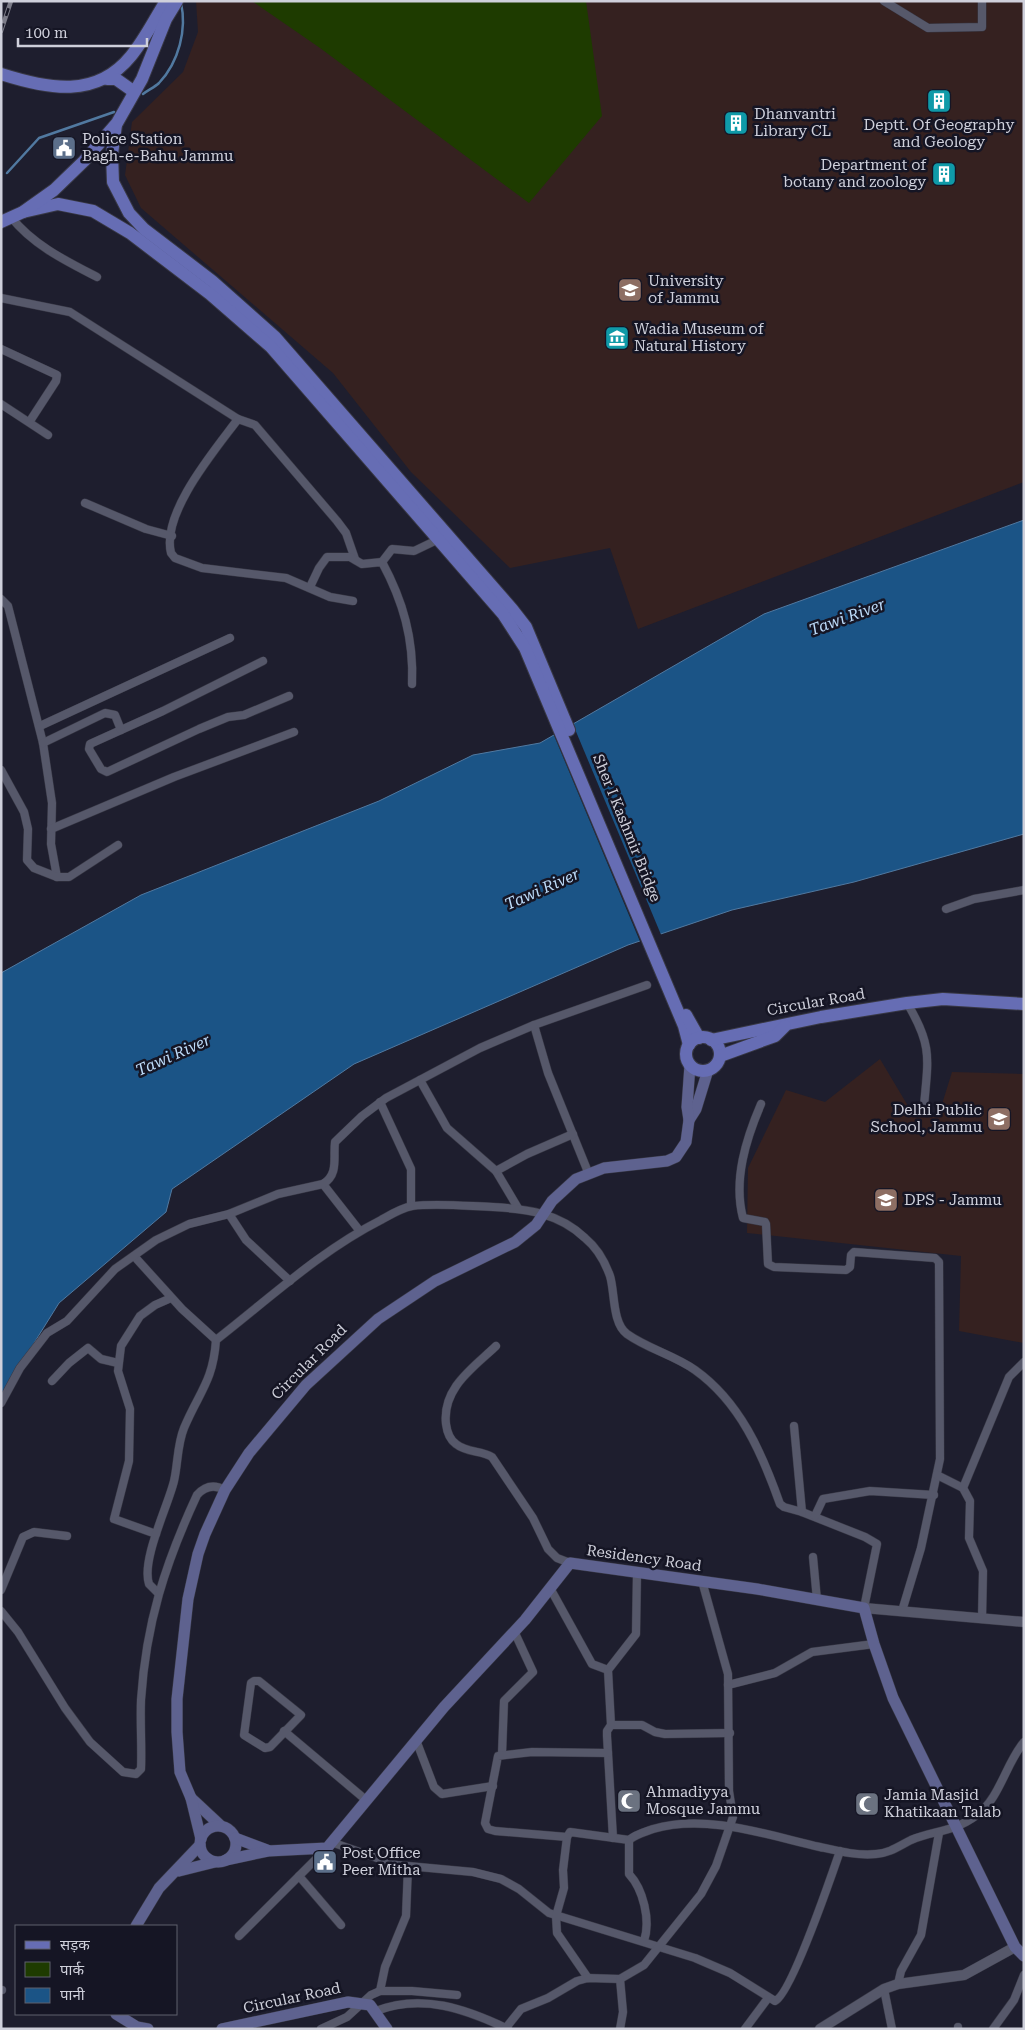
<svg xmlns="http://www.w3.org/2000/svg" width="1025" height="2030" viewBox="0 0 1025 2030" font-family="'Roboto Serif','Noto Sans Devanagari',serif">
  <rect width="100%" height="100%" fill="#1e1e2e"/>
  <g fill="#352120">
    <path d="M196,1H1024V482L638,629L610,548L510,568L411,472L333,373L141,208L125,175L132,122L183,72L198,32Z"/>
    <path d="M880,1059L914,1116L938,1117L952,1072L1024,1074V1343L959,1331L961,1256L747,1233L748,1168L786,1090L825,1102Z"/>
  </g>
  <path fill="#1e3b00" d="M252,1H586L602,116L529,203L320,48Z"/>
  <path fill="#1b5486" stroke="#5179a0" d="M1024,520V834L854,882L732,910L628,945L354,1064L172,1189L166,1212L59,1303L1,1396V973L141,895L379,801L473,755L540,743L764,614Z"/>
  <path fill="#1e1e2e" d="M572,722L662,937L641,944L553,733Z"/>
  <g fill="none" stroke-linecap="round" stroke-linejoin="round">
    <g stroke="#5179a0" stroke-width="2.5">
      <path d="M143,94C148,90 155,87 159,83C179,62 187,29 181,3"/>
      <path d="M7,173L39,138L114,112"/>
    </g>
    <defs>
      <g id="minor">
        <path d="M884,1L928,28L982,27V1"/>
        <path d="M11,217C33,245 66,261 97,277"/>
        <path d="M1,298L70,312L238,419L255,425L337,521L346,533L355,559"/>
        <path d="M1,349L57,375L56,381L30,421"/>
        <path d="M1,404L48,435"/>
        <path d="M238,419C215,450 161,513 171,553L175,558L202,568L286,578L330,597L353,601"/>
        <path d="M85,503L146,529L172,536"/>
        <path d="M382,562L392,549L414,551L437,540"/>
        <path d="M310,587L319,568L327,557H350L362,564L382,562C403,601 414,639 412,684"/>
        <path d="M1,599L8,606L43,743L52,803L51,844L57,877"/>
        <path d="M263,661L163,711L90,744L89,749L101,769L107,772L199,729L228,717L244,715L289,696"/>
        <path d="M40,726L230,638"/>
        <path d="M43,743L105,713L115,715L121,730"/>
        <path d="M1,770L24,812L28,829L27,860L34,868L57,877H69L118,845"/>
        <path d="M51,829L174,777L294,732"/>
        <path d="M946,909L974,899L1024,890"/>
        <path d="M907,1003C933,1046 928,1059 924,1106"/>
        <path d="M534,1025L548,1073L588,1172"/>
        <path d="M420,1080L447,1128L496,1171L518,1208"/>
        <path d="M380,1102L411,1169V1206"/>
        <path d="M761,1104C746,1139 733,1180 743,1218L765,1222L766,1224L768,1264L774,1267L846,1270L850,1267L851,1255L854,1252L935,1258L939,1262L940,1459L921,1548L902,1611"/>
        <path d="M496,1171L527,1154L573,1134"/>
        <path d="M323,1184L359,1230"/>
        <path d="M229,1214L246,1240L290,1281"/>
        <path d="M134,1256L182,1309L216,1340"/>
        <path d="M496,1346C473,1368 442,1388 446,1424C447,1432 449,1439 456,1444C467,1453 481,1450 492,1457L533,1518L548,1549L557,1558L570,1563"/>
        <path d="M52,1381L69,1363L88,1348L101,1359L118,1363"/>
        <path d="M1,1403L20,1368L47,1333L67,1321L115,1269L156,1240L189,1224L229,1214L278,1194L323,1184C339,1174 333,1158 335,1142L362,1116L386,1098L480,1048L534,1025L647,985"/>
        <path d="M937,1475L963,1488L970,1501L969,1538L983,1571L982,1619"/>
        <path d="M963,1488L1009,1377L1024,1362"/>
        <path d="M802,1512L865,1537L877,1544L864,1608"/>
        <path d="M815,1516L823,1499L870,1491L934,1495"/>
        <path d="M156,1534L114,1519L129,1461L130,1409L118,1371L121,1346L140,1316L155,1305L171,1298"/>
        <path d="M813,1557L817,1600"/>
        <path d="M550,1588L592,1664L608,1670"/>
        <path d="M1,1590L23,1537L34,1532L67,1536"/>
        <path d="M158,1593L149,1584C141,1560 168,1506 174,1481C178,1464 177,1445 184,1428C199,1392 213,1382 216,1340C270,1298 320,1251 381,1220C390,1215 401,1208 412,1206C438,1203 466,1206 493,1207C527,1209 559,1213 585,1238C596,1247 605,1262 610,1276C615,1292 612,1323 627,1334C648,1349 674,1355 695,1370C740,1402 762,1453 780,1504L784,1507L802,1512L794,1426"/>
        <path d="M1,1611L18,1632L65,1708L90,1742L123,1772L136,1774L141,1769C142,1746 140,1723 141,1700C146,1623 165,1564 197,1495C205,1486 214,1484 225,1490"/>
        <path d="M254,1681H259L301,1715L270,1747L265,1748L244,1735L251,1683Z"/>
        <path d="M728,1685L775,1673L812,1652L874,1644"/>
        <path d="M611,1725H642L655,1732L665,1734L730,1733"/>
        <path d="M284,1731L366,1800"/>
        <path d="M416,1740L434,1787L442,1794L493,1786"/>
        <path d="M502,1754L504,1701L533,1672L514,1631"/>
        <path d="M567,1837L570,1832L629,1840C636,1834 645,1832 653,1829C706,1813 767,1835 820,1847C838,1851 858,1856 876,1854C890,1853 899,1846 911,1840C934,1830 953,1833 977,1815C1000,1798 1006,1763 1024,1742"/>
        <path d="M613,1838L607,1736V1731L611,1725L608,1670L636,1634L637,1572"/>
        <path d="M629,1840V1874C643,1889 651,1920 644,1941"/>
        <path d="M331,1842L397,1865L473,1872L501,1879L519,1889L549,1913L695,1958L730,1973L775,2001C791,1995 832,1874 840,1851"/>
        <path d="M299,1876L341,1925"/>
        <path d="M239,1936L327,1848"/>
        <path d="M588,1978L557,1933L556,1916L564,1888L563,1870L567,1837L495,1831L488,1829L485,1823L498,1756L532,1752L608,1753"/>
        <path d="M898,1984L901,1971L921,1935L939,1833"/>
        <path d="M884,1989L892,2029"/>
        <path d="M1,1990H2"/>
        <path d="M380,1991L385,1967L406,1916L408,1867"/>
        <path d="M376,2011C422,1993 466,2009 508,2029"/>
        <path d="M321,2029L347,2017L371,1995L380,1991H412L457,1995"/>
        <path d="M505,2029L521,2009L548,1998L577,1981L588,1978L620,1979L644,1965L701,1894L716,1866L733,1817L729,1791L728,1674L702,1581"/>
        <path d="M620,2029L623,2012L620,1979"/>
        <path d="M745,2029L768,1998"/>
        <path d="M958,2029V2027"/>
        <path d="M993,2029L1014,2000L1024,1975"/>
      </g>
      <g id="tertiary">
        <path d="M864,1608L1024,1622"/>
        <path d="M820,2029L884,1989L898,1984L964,1975L1015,1947"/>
      </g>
      <g id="secondary">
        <path d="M689,1120L696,1109L708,1070"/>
        <path d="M191,1798L221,1826"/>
        <circle cx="218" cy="1844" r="18"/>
        <path d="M235,1838L267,1850"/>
        <path d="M201,1839L191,1798L180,1772L177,1732V1699L188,1599L198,1554L205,1534L225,1490L249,1453L306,1385L378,1319L435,1281L515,1242L536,1225L552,1201L576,1179L604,1168L667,1161L676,1157L686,1142L689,1120L687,1107L690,1065"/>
        <path d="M226,1860L268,1851L327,1848L444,1707L525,1620L570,1563L757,1589L864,1608L874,1644L893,1698L1015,1947L1024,1956"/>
        <path d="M179,1871L215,1862"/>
        <path d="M136,1926L159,1888L200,1845"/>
        <path d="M116,2014L137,2027L148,2029"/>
        <path d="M222,2029L348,2002L370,2005L387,2029"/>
      </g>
      <g id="primary">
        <path d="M1,74C48,89 96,99 131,56C145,39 154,20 166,1"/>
        <path d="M107,79H116L133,91"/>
        <path d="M116,125L112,154L113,182L129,213L144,229L212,281L275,337L512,609L526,627L569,730"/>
        <path d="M23,212L58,204L93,211L130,233L210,294L271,347L503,614L525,648L684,1026L689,1045"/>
        <path d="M1,222L23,212L54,190L84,161L117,123L142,79L166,19L177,1"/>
        <path d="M686,1015L699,1038"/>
        <circle cx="703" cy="1054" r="17"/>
        <path d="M711,1040L821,1017L907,1003L943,999L1024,1004"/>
        <path d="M720,1056L775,1036L785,1026"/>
      </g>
    </defs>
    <use href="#minor" stroke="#383845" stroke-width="9"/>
    <use href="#tertiary" stroke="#383845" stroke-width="11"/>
    <use href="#secondary" stroke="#383845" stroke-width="12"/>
    <use href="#primary" stroke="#383845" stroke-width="14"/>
    <use href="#minor" stroke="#56586a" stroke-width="8"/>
    <use href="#tertiary" stroke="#56586a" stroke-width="10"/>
    <use href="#secondary" stroke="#5e628f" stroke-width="11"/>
    <use href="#primary" stroke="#666db4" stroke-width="12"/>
    <defs>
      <path id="rail" d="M1,31L11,1"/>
    </defs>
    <use href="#rail" stroke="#7c7c89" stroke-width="4.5"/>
    <use href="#rail" stroke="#151524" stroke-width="2.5" stroke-dasharray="8" stroke-linecap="butt"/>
  </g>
  <defs>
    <symbol id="building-square" viewBox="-11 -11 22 22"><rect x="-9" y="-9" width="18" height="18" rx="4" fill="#0f9aa8" stroke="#151524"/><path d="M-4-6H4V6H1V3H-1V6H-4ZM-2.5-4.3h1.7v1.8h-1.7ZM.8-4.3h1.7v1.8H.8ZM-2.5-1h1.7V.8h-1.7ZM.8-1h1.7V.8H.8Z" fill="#fff"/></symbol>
    <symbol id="civic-square" viewBox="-11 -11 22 22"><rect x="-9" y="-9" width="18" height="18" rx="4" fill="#5c6f8a" stroke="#151524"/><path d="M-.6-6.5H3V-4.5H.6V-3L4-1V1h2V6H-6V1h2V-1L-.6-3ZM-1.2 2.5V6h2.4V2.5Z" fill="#fff"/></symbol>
    <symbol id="university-square" viewBox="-11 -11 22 22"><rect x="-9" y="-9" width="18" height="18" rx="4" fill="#8d6e63" stroke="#151524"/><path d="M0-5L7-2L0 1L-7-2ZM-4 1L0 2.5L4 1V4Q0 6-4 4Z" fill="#fff"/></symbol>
    <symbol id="museum-square" viewBox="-11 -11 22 22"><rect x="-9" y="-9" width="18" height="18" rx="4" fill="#0f9aa8" stroke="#151524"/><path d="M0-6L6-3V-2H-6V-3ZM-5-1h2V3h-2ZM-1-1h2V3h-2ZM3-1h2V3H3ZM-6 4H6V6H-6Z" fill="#fff"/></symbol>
    <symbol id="school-square" viewBox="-11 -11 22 22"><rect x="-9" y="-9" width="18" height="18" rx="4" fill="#8d6e63" stroke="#151524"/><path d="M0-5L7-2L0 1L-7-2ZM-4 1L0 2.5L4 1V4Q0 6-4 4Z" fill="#fff"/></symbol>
    <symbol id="mosque-square" viewBox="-11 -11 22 22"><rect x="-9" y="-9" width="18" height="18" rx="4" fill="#6b7280" stroke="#151524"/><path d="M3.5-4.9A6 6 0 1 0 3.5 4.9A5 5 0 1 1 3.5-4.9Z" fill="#fff"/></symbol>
  </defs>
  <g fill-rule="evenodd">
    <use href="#building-square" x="925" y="87" width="28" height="28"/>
    <use href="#building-square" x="722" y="109" width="28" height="28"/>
    <use href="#civic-square" x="50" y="134" width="28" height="28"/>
    <use href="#building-square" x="930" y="160" width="28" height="28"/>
    <use href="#university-square" x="616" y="276" width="28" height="28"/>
    <use href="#museum-square" x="603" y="324" width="28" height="28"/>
    <use href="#school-square" x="985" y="1105" width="28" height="28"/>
    <use href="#university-square" x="872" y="1186" width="28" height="28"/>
    <use href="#mosque-square" x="615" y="1787" width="28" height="28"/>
    <use href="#mosque-square" x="853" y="1790" width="28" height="28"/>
    <use href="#civic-square" x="311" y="1848" width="28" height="28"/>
  </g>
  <g text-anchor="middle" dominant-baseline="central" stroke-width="5" stroke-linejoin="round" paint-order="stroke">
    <g font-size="15" fill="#cfd0db" stroke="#151524" text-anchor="start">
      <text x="754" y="114">Dhanvantri<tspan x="754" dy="17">Library CL</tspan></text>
      <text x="939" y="125" text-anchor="middle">Deptt. Of Geography<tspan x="939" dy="17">and Geology</tspan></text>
      <text x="82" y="139">Police Station<tspan x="82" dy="17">Bagh-e-Bahu Jammu</tspan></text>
      <text x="926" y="165" text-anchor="end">Department of<tspan x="926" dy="17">botany and zoology</tspan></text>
      <text x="648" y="281">University<tspan x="648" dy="17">of Jammu</tspan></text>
      <text x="634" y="329">Wadia Museum of<tspan x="634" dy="17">Natural History</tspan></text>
      <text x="982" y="1110" text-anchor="end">Delhi Public<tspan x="982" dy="17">School, Jammu</tspan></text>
      <text x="904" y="1200">DPS - Jammu</text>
      <text x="646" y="1792">Ahmadiyya<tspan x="646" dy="17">Mosque Jammu</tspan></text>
      <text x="884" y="1795">Jamia Masjid<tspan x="884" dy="17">Khatikaan Talab</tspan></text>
      <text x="342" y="1853">Post Office<tspan x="342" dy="17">Peer Mitha</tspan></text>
    </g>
    <g font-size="15" fill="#cfd0db" stroke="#151524">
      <text transform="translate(627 828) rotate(68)">Sher I Kashmir Bridge</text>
      <text transform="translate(816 1002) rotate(-10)">Circular Road</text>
      <text transform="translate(309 1362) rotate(-45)">Circular Road</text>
      <text transform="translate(644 1558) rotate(8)">Residency Road</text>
      <text transform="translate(292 1998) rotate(-12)">Circular Road</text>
    </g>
    <g font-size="16" font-style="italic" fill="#bcdaf8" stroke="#151524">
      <text transform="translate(847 617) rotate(-20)">Tawi River</text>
      <text transform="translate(542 889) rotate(-24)">Tawi River</text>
      <text transform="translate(173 1055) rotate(-24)">Tawi River</text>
    </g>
  </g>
  <rect width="1025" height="2030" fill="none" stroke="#cfd0db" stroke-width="5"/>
  <rect x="15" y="1925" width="162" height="90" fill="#151524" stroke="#5f606d"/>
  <rect x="25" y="1941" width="25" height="8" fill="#666db4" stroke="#5f606d"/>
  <text x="60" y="1950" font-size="15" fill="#cfd0db">सड़क</text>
  <rect x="25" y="1962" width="25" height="15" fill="#1e3b00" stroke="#5f606d"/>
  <text x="60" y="1975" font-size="15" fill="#cfd0db">पार्क</text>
  <rect x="25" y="1988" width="25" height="15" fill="#1b5486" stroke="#5f606d"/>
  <text x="60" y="2000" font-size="15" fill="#cfd0db">पानी</text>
  <path d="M18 38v8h129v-8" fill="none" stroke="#cfd0db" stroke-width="2.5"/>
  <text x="25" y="38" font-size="15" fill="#cfd0db" stroke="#151524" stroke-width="4" paint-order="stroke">100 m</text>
</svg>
